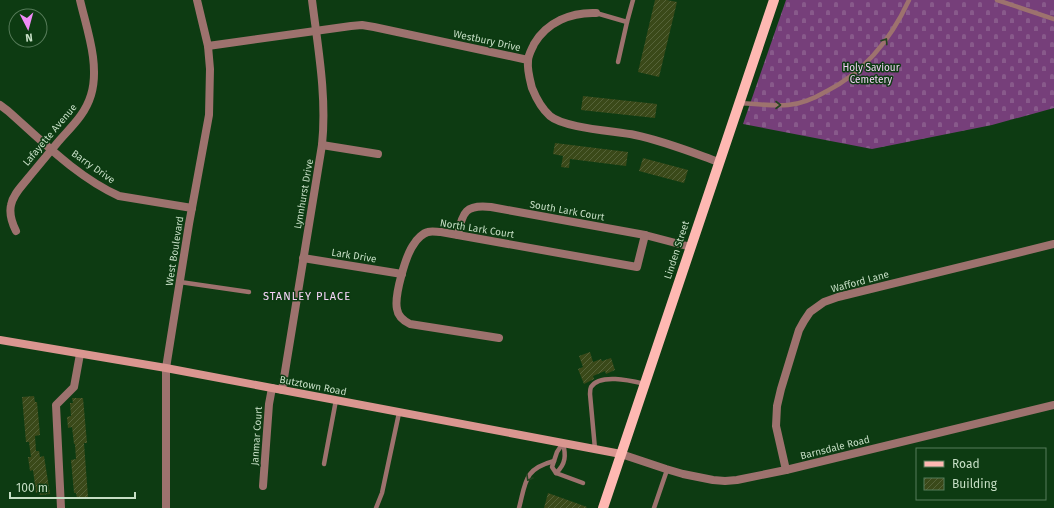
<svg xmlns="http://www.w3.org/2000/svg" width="1054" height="508" viewBox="0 0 1054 508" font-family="'Fira Sans',sans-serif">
  <defs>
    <pattern id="cemetery-stones" width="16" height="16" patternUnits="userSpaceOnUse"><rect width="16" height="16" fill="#763f7a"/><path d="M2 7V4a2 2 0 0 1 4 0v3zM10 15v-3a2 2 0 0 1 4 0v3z" fill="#885a8b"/></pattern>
    <pattern id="building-hatch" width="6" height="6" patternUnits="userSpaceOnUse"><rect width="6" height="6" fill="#3a4919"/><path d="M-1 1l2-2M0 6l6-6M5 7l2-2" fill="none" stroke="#556339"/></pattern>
  </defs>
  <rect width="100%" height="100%" fill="#0d3b12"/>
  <path fill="url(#cemetery-stones)" d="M786,0H1054V108L992,125L872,149L743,124Z"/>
  <g fill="url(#building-hatch)">
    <path d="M655,0H667L677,2L659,77L638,72Z"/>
    <path d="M583,96L657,104L655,118L581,110Z"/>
    <path d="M555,143L628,152L626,166L570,159L569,168L561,167L563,156L553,154Z"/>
    <path d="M643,158L688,170L684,183L639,171Z"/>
    <path d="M590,352L593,362L601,359L602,361L611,358L615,370L606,374L605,371L593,376L594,379L584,384L578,369L583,367L579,356Z"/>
    <path d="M34,396L35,402H37L40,435L35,436L36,451H39L40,457L44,456L50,494L40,495L39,492L36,493L33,470L30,471L28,457H31L29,442H26L22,397Z"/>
    <path d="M72,398H83L87,443H84L88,497L77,498L76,493H74L71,460L76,459L75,444H74L72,427L68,428L67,417L71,416L70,403H73Z"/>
    <path d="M548,493L587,507L586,508H544Z"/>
  </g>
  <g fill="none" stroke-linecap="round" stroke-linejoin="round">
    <g stroke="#9d726e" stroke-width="4.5">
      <path d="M997,0L1054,19"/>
      <path d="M596,13L627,22L618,62"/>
      <path d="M627,22L633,0"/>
      <path d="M739,103C755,104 771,106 788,105C802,104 815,98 827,91C866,71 891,39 909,0"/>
      <path d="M180,282L249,292"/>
      <path d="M563,443C566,455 566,464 556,473L552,467L557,452Z"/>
      <path d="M595,449L590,394C590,392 590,389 591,387C600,373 632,381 645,384"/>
      <path d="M324,464L336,400"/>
      <path d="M556,473L583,483"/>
      <path d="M376,508L382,493L399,413"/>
      <path d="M519,508C526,481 524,469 554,461"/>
      <path d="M654,508L667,470"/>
    </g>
    <g stroke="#9d726e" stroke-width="8">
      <path d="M596,13C571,12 547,22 534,44C532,49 528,55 528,61C527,70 530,80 532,88C536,98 541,108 550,116C564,128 615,131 635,135C664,141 691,152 719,162"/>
      <path d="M208,46L351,26L362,25L374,27L528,60"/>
      <path d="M0,105L8,111C42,141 77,177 119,196L192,208"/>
      <path d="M322,145L378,154"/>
      <path d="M16,231C12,223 9,214 11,205C13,194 22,186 29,177C38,166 48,154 58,142C71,127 85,115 91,95C100,65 87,30 80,0"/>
      <path d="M458,235C462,212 466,204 491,207L645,235L691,247"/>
      <path d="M303,258L402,274"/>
      <path d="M499,338L410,324C404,321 398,317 397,309C394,296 406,254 414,244C417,239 423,233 428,232C432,231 437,232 441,232L637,267L645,235"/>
      <path d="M282,390L322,145C327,97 318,48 312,0"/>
      <path d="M621,454L666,469L683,474L713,480L725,481L737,480L786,470L1054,405"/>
      <path d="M786,470L776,426L777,406L781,389L799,330L804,321L810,312L824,302L838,297L1054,244"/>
      <path d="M263,486L269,404L272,388"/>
      <path d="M61,508L56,405L74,387L80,354"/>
      <path d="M166,508V368L189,224L209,115L210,69L208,46L197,0"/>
    </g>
    <path stroke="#da9690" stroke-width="8" d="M0,340L166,368L621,454"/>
    <path stroke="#feb8b2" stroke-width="10" d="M603,508L774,0"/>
  </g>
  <defs><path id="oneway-chevron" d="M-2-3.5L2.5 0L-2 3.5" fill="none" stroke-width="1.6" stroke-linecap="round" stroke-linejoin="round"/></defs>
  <g stroke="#234320">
    <use href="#oneway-chevron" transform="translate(885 41) rotate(-57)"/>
    <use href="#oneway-chevron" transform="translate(778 105)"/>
    <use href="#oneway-chevron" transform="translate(529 478) rotate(120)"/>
  </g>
  <g text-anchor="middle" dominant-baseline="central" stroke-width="3" stroke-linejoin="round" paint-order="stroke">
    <g font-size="10" fill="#c6dec5" stroke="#0d3b12">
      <text transform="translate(487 41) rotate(12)">Westbury Drive</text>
      <text transform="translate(50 135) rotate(-50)">Lafayette Avenue</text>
      <text transform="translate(93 167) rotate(35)">Barry Drive</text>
      <text transform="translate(304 194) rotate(-80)">Lynnhurst Drive</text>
      <text transform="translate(567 211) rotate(10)">South Lark Court</text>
      <text transform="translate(477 229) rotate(9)">North Lark Court</text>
      <text transform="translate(677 250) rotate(-72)">Linden Street</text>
      <text transform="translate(175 251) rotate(-81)">West Boulevard</text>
      <text transform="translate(354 256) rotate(9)">Lark Drive</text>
      <text transform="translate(860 282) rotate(-15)">Wafford Lane</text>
      <text transform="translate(313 386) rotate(11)">Butztown Road</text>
      <text transform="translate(257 436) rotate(-86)">Janmar Court</text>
      <text transform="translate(835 448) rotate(-14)">Barnsdale Road</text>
    </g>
    <g font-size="10" fill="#f5d3f7" stroke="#0d3b12">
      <text x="871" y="68">Holy Saviour<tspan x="871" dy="12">Cemetery</tspan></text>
    </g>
    <g font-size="11" letter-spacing="1" fill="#f7d5f9" stroke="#0d3b12">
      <text x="307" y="296">STANLEY PLACE</text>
    </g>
  </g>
  <rect x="916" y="448" width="130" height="52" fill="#0d3b12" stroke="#577c5a"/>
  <rect x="924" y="461" width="20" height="6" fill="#feb8b2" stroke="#577c5a"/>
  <text x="952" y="468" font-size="12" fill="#c6dec5">Road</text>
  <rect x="924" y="478" width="20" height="12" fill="url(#building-hatch)" stroke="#577c5a"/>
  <text x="952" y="488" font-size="12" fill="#c6dec5">Building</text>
  <g transform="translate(28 28) rotate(174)"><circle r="19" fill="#0d3b12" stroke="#577c5a"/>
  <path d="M0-3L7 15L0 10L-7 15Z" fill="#ef8bf7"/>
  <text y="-6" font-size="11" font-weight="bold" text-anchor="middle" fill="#c6dec5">N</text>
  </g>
  <path d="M10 492v6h125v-6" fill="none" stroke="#c6dec5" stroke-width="2"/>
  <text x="16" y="492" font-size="12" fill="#c6dec5" stroke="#0d3b12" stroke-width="3" paint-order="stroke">100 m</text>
</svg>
